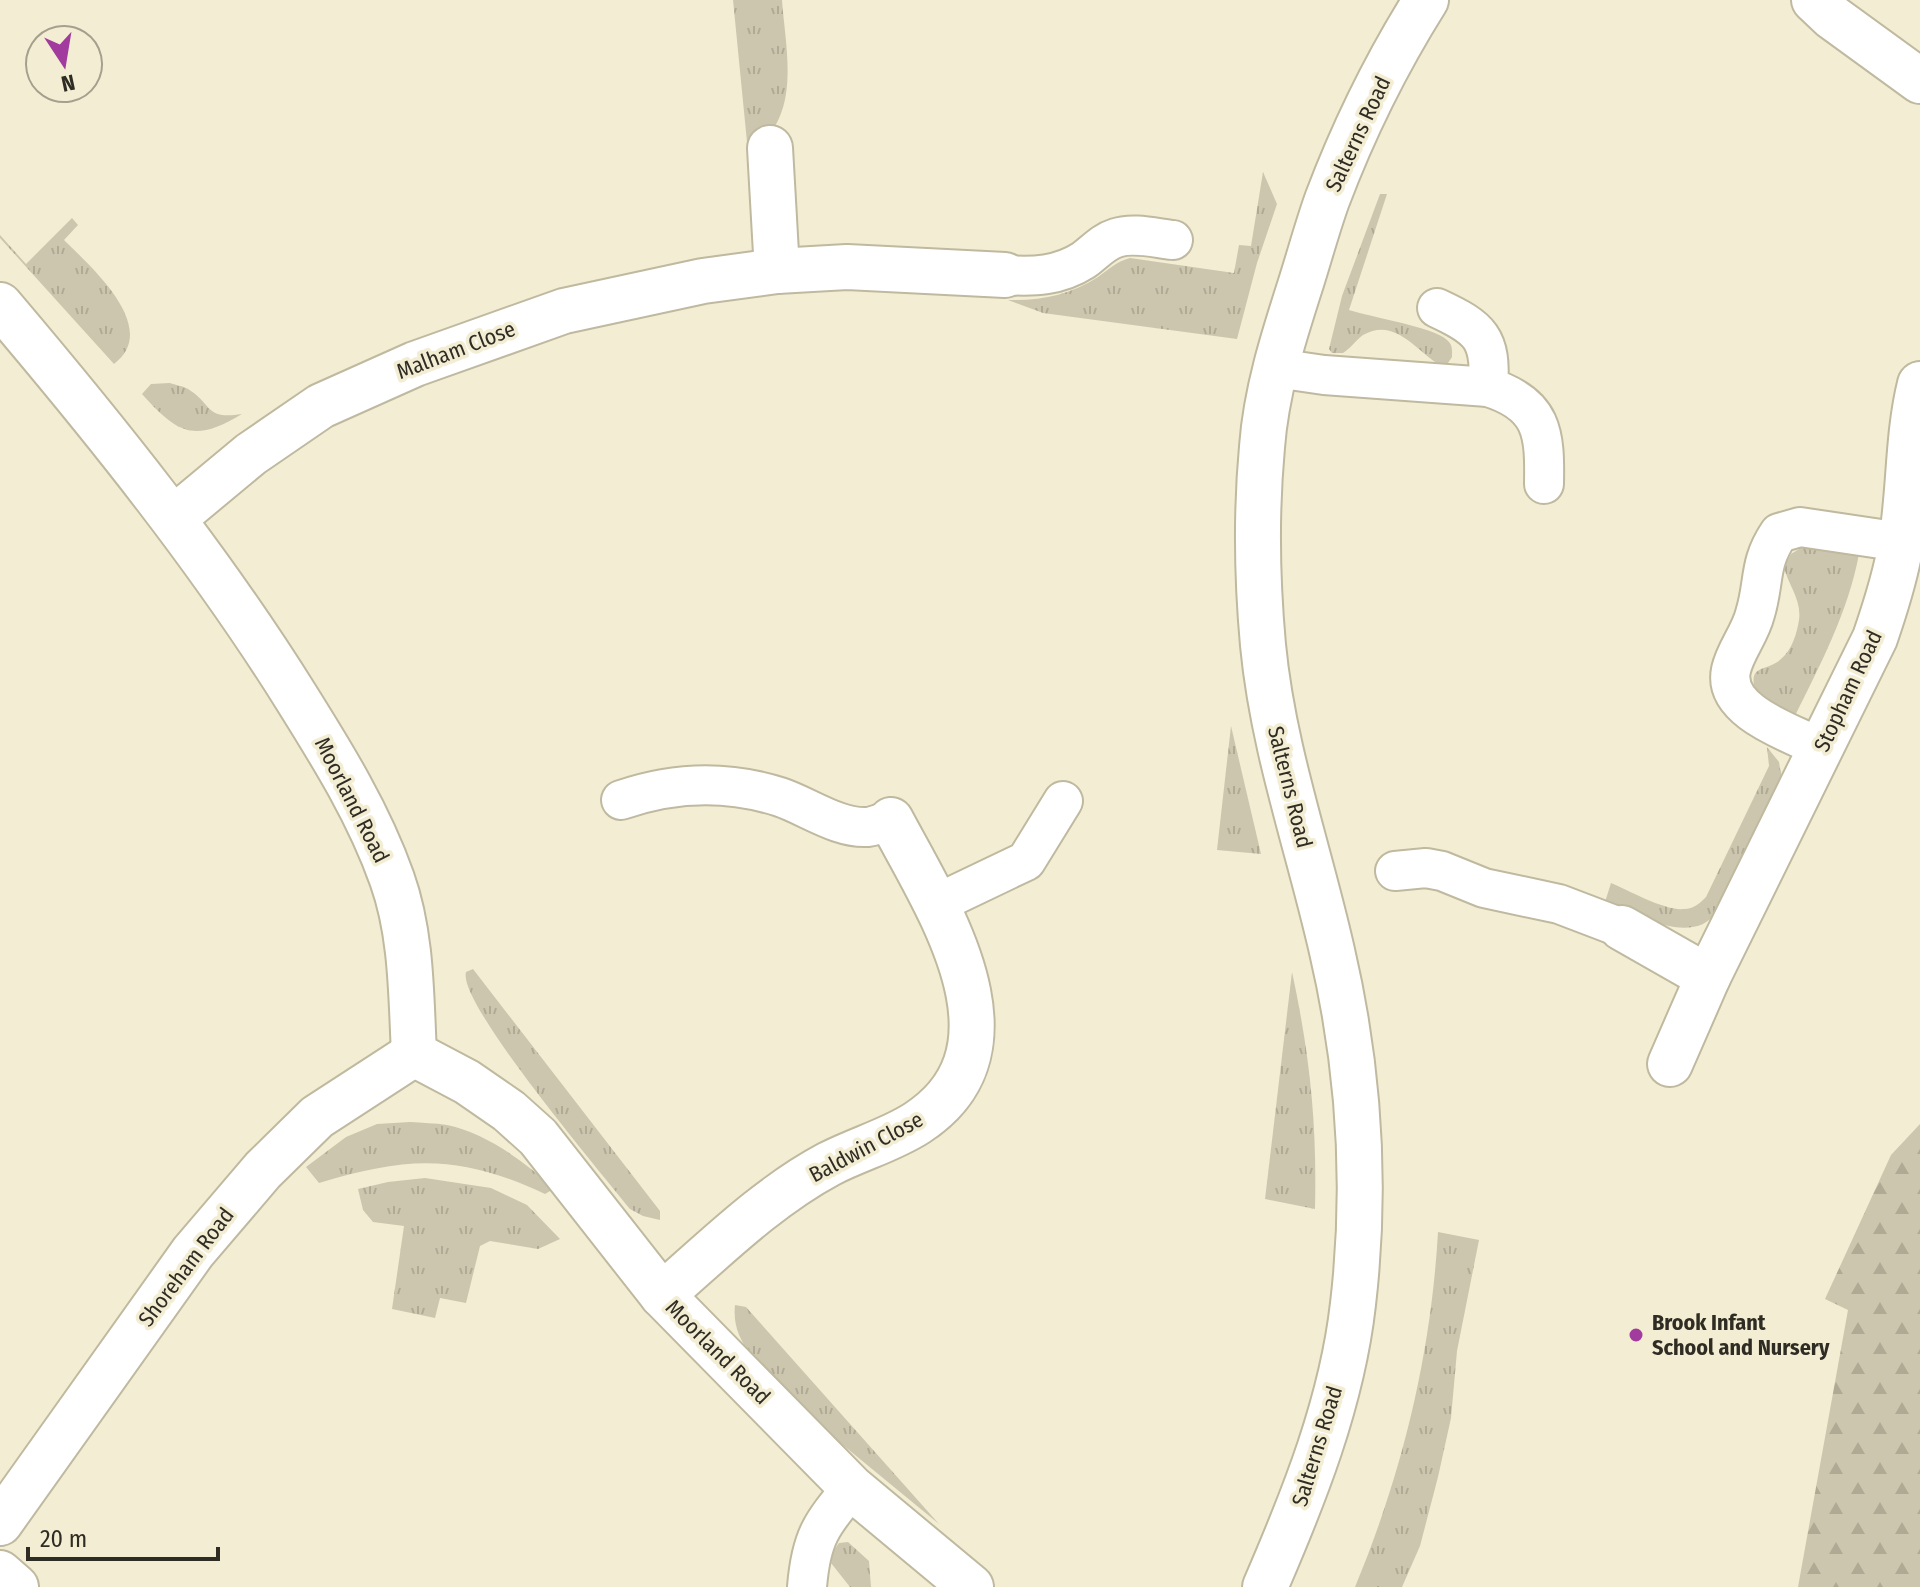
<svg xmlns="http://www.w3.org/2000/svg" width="1920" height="1587" viewBox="0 0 1920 1587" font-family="'Fira Sans Condensed',sans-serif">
  <defs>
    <pattern id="grass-tufts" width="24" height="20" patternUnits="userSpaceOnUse" patternTransform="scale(2)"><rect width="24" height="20" fill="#ccc6ae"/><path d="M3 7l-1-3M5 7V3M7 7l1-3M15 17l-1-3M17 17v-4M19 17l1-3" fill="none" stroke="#b0aa95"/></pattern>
    <pattern id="forest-firs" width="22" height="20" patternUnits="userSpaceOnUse" patternTransform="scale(2)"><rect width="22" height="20" fill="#ccc6ae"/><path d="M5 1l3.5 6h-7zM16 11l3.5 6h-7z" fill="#b0aa95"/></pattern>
  </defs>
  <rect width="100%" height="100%" fill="#f3edd3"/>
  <g fill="url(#grass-tufts)">
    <path d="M733,0H782C785,44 799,101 767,137L747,142Z"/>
    <path d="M1263,172L1277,204L1257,263L1237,339L1043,313L1008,300C1040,301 1070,295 1098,277C1108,270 1117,261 1130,258L1234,273L1239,245L1251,246Z"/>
    <path d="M1380,194H1387L1349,310C1370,317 1434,327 1447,340C1453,345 1452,350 1452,357L1448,363H1437C1415,349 1394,317 1363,335C1356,340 1351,348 1343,353H1332L1329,349L1342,296Z"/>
    <path d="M72,218L78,225L64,240C89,265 162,328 114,364L0,238V235L26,264Z"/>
    <path d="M170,383C175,385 183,386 188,389C213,404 204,420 242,414C194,443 178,434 142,394L151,384Z"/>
    <path d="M1804,546L1859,554C1848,613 1820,665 1794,718L1758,698C1744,662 1766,673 1781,659C1792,650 1797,633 1799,620C1802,600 1788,585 1784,567L1791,554Z"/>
    <path d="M1231,726L1261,854L1217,850Z"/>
    <path d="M1767,747L1779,762L1782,780L1718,912C1714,916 1708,921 1703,924C1674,937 1632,912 1605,902L1611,883C1630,891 1665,911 1684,909C1694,909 1700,903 1706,897L1769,766Z"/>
    <path d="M473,969L660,1211V1220L643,1216L630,1209C603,1175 457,1003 466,972Z"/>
    <path d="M1292,972C1310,1056 1317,1123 1315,1209L1265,1199Z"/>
    <path d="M410,1122C422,1123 435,1123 447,1125C489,1134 523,1162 555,1188L545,1194C459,1154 409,1156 319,1183L306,1167L346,1137L377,1124Z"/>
    <path d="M425,1178L491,1188L527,1205L560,1239L538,1249L490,1241L480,1246L466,1303L440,1298L435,1318L392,1309L404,1226L373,1222L363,1210L358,1189L388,1182Z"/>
    <path d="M1438,1232L1479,1240L1457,1351L1451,1418L1438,1477L1420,1546L1402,1587H1355C1402,1474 1431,1355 1438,1232Z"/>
    <path d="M735,1305L746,1307L939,1524L827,1432L751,1355C739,1339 733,1325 735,1305Z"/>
    <path d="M848,1542L869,1561L871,1587H850L831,1563L834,1550L839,1543Z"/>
  </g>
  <path fill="url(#forest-firs)" d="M1920,1124V1587H1798L1848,1310L1825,1299L1891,1155Z"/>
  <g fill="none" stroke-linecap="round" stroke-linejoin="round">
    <defs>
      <g id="lane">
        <path d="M1005,275C1034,277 1059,276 1084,260C1095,252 1103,242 1116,238C1133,232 1155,238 1173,240"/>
        <path d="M1437,308C1480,328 1492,338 1488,387"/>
        <path d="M1276,368L1324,375L1488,387C1543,404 1545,433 1544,484"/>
        <path d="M1821,748C1792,733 1722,712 1731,670C1735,651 1750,634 1755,614C1765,582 1758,564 1779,533L1800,527L1901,542"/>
        <path d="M621,800C673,782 727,780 780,797C807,806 838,829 868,827C875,826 884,822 891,820"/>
        <path d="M1395,871L1426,868L1442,871L1484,888L1559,904L1622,928"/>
        <path d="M936,904L1026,861L1063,801"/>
        <path d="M807,1587C811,1538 821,1524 852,1488"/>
      </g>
      <g id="street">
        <path d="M1814,0L1832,17L1920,81"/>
        <path d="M770,148L777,271"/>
        <path d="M0,305C106,430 209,558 296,697C333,756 369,814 392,879C412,935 411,996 414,1054L467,1082L509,1111L538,1137L662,1295L852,1488L971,1587"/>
        <path d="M174,518L251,454L321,406L415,364L564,311L703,281L777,271L847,267L1005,275"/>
        <path d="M1622,928L1708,977"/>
        <path d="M1670,1064L1708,977L1875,638C1886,606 1896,575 1901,543C1910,490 1907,436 1920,384"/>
        <path d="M662,1295C715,1249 767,1197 829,1164C858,1149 891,1140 917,1123C1032,1048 937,907 891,820"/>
        <path d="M0,1523L193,1252L263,1170L317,1117L414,1054"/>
        <path d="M0,1573L16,1587"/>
        <path d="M1265,1587C1304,1497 1342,1402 1353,1304C1367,1185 1359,1067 1332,951C1309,849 1273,750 1263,645C1257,579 1256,512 1262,447C1266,392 1283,339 1300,286C1309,258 1317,228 1327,200C1353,131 1387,62 1426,0"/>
      </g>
    </defs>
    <use href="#lane" stroke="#bfb9a0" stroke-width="42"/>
    <use href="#street" stroke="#bfb9a0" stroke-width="48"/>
    <use href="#lane" stroke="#fff" stroke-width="38"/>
    <use href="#street" stroke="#fff" stroke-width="44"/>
  </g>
  <circle fill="#a23b9e" stroke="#f3edd3" stroke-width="3" cx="1636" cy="1335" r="8"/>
  <g text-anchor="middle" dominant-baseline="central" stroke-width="7" stroke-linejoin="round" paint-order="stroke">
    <g font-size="22" fill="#2f2d23" stroke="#f3edd3">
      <text transform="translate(1358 134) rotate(-65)">Salterns Road</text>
      <text transform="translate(456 350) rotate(-21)">Malham Close</text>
      <text transform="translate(1848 691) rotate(-65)">Stopham Road</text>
      <text transform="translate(1290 787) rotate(76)">Salterns Road</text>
      <text transform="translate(352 800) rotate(63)">Moorland Road</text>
      <text transform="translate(866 1147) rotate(-28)">Baldwin Close</text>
      <text transform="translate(186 1267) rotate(-53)">Shoreham Road</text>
      <text transform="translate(718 1352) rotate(45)">Moorland Road</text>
      <text transform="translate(1317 1446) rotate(-73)">Salterns Road</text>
    </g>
    <g font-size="22" font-weight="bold" fill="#2f2d23" stroke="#f3edd3" text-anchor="start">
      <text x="1652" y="1322">Brook Infant<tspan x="1652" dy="25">School and Nursery</tspan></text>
    </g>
  </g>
  <g transform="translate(64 64) rotate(168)"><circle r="38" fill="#f3edd3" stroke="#a5a08d" stroke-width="2"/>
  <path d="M0-6L14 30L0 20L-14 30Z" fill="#a23b9e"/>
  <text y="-12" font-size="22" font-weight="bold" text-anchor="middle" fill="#2f2d23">N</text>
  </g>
  <path d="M28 1547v12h190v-12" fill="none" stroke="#2f2d23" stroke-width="4"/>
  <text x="40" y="1547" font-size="24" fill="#2f2d23" stroke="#f3edd3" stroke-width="6" paint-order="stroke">20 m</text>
</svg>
